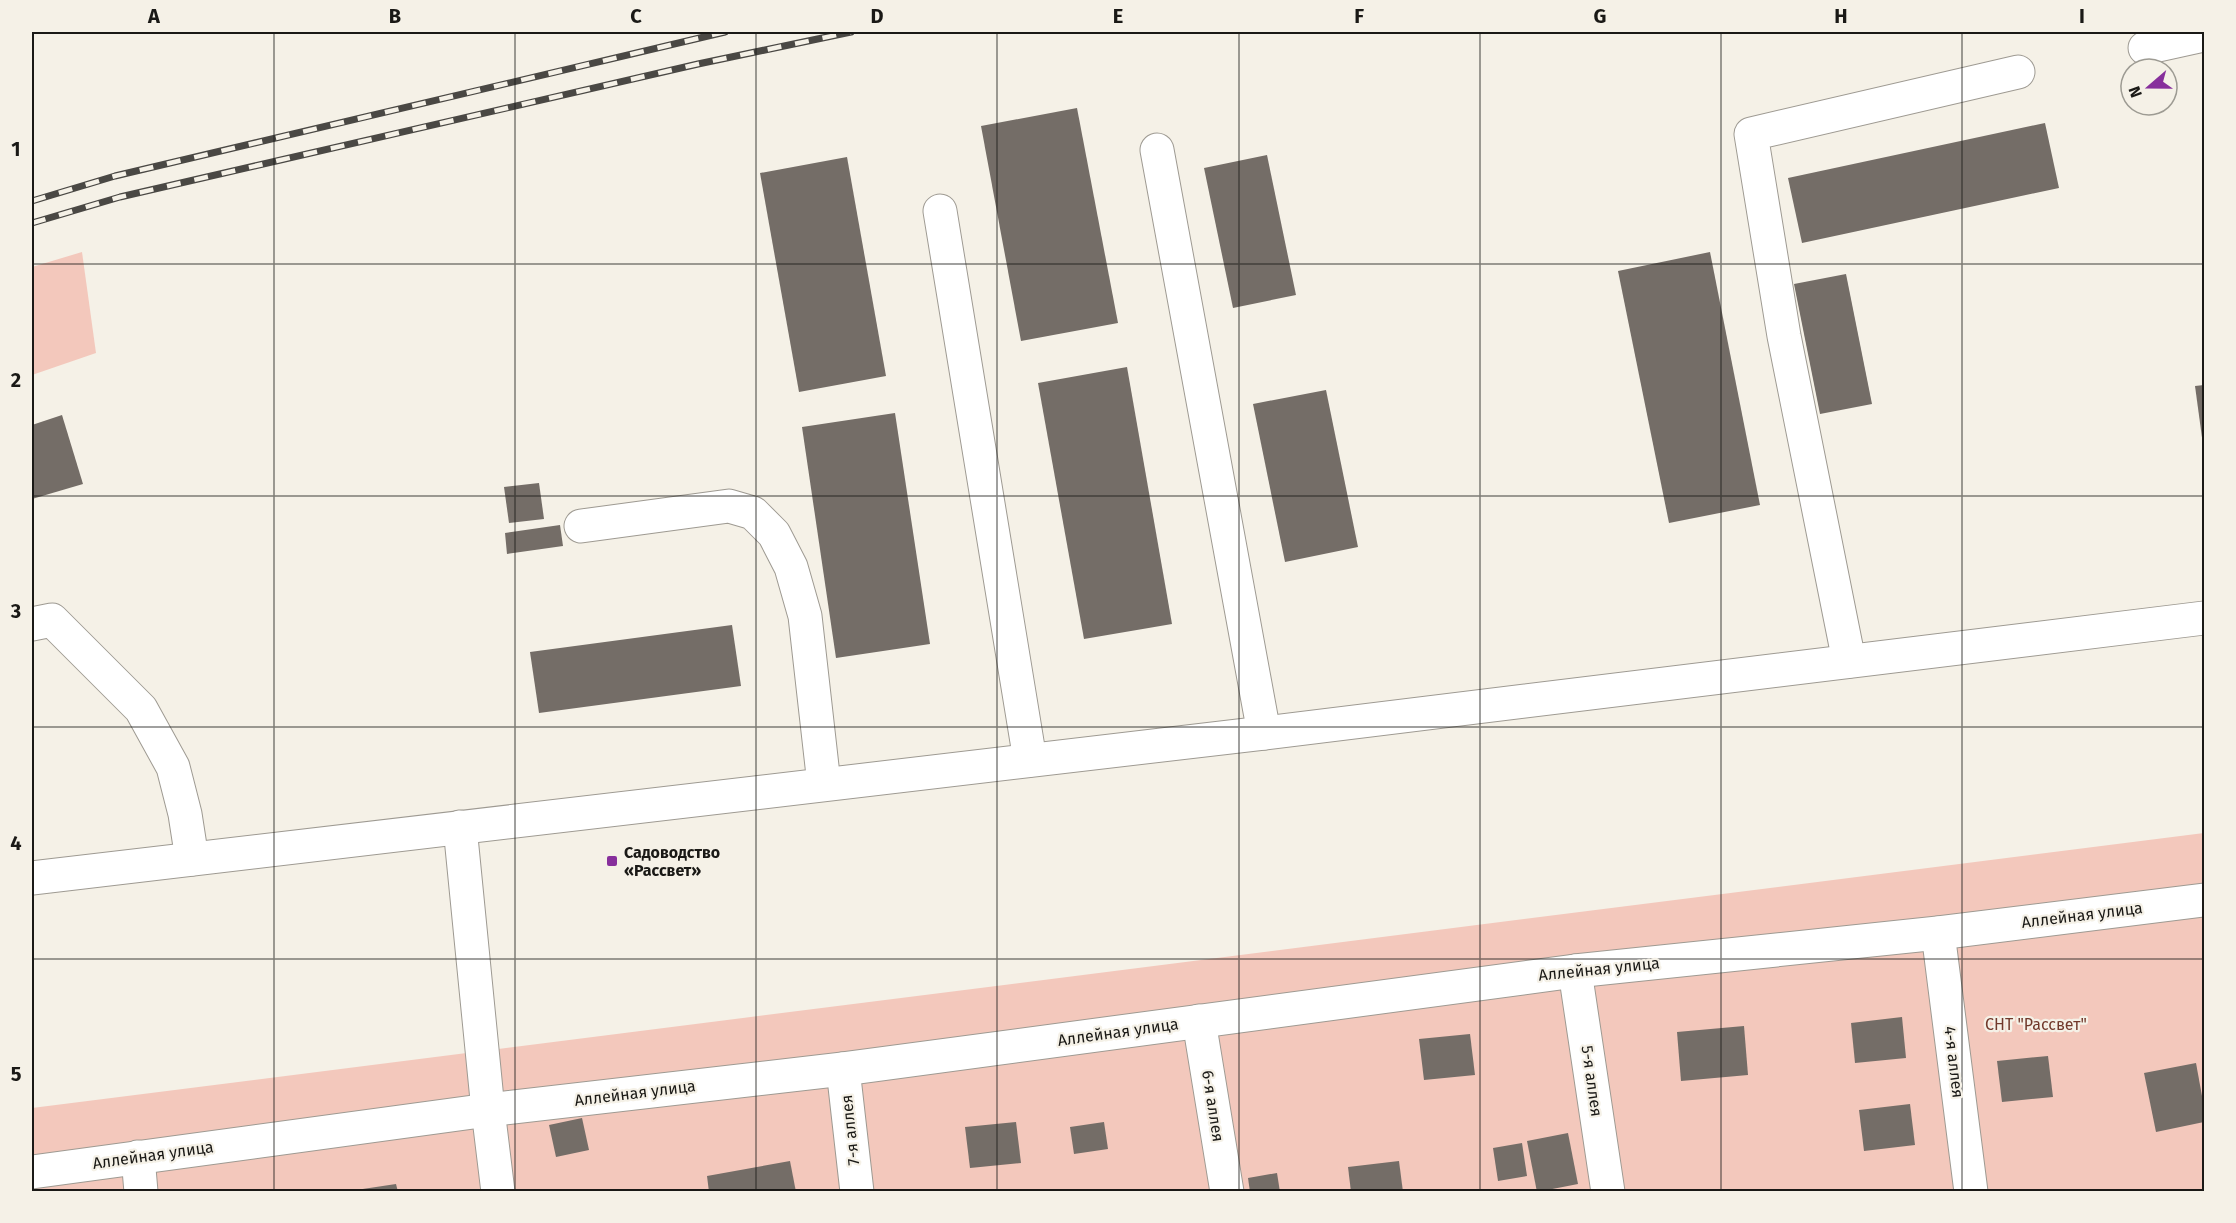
<svg xmlns="http://www.w3.org/2000/svg" width="2236" height="1223" viewBox="0 0 2236 1223" font-family="'Fira Sans',sans-serif">
  <rect width="100%" height="100%" fill="#f5f1e7"/>
  <g fill="#f3c8bc">
    <path d="M82,252L96,353L32,375V267Z"/>
    <path d="M2204,833V1191L32,1192V1108Z"/>
  </g>
  <g fill="#746d67">
    <path d="M1077,108L1118,323L1021,341L981,126Z"/>
    <path d="M2045,123L2059,188L1802,243L1788,178Z"/>
    <path d="M1267,155L1296,295L1233,308L1204,168Z"/>
    <path d="M847,157L886,376L799,392L760,173Z"/>
    <path d="M1710,252L1760,505L1669,523L1618,271Z"/>
    <path d="M1846,274L1872,404L1820,414L1794,284Z"/>
    <path d="M1127,367L1172,624L1084,639L1038,383Z"/>
    <path d="M2204,385V445H2203L2195,386Z"/>
    <path d="M1326,390L1358,547L1285,562L1253,404Z"/>
    <path d="M895,413L930,644L836,658L802,427Z"/>
    <path d="M62,415L83,484L32,499V425Z"/>
    <path d="M539,483L544,519L509,523L504,487Z"/>
    <path d="M560,525L563,546L507,554L505,533Z"/>
    <path d="M732,625L741,686L539,713L530,652Z"/>
    <path d="M1902,1017L1906,1058L1855,1063L1851,1023Z"/>
    <path d="M1744,1026L1748,1075L1681,1081L1677,1032Z"/>
    <path d="M1470,1034L1475,1075L1424,1080L1419,1039Z"/>
    <path d="M2048,1056L2053,1097L2002,1102L1997,1061Z"/>
    <path d="M2196,1063L2204,1107V1122L2156,1132L2144,1073Z"/>
    <path d="M1910,1104L1915,1145L1864,1151L1859,1110Z"/>
    <path d="M582,1118L589,1150L556,1157L549,1125Z"/>
    <path d="M1016,1122L1021,1163L970,1168L965,1127Z"/>
    <path d="M1104,1122L1108,1149L1074,1154L1070,1127Z"/>
    <path d="M1568,1133L1578,1184L1537,1192L1527,1141Z"/>
    <path d="M1522,1143L1527,1176L1498,1181L1493,1148Z"/>
    <path d="M790,1161L796,1192H709L707,1176Z"/>
    <path d="M1399,1161L1403,1192H1351L1348,1167Z"/>
    <path d="M1277,1173L1280,1192H1250L1248,1178Z"/>
    <path d="M396,1184L398,1192H356V1190Z"/>
  </g>
  <g fill="none" stroke-linecap="round" stroke-linejoin="round">
    <defs>
      <g id="minor">
        <path d="M2145,48L2204,35"/>
        <path d="M1157,150L1264,733"/>
        <path d="M940,211L1030,760"/>
        <path d="M581,526L729,506L753,513L774,534L791,567L805,616L824,784"/>
        <path d="M32,624L52,620L141,709L173,767L185,814L192,859"/>
        <path d="M1849,661L1784,336L1751,134L2018,72"/>
        <path d="M460,827L488,1110L498,1192"/>
        <path d="M32,878L1264,733L2204,618"/>
        <path d="M1938,933L1971,1192"/>
        <path d="M1575,971L1608,1192"/>
        <path d="M1199,1021L1227,1192"/>
        <path d="M843,1069L857,1192"/>
        <path d="M138,1157L141,1192"/>
        <path d="M32,1172L488,1110L843,1069L1575,971L1938,933L2204,900"/>
      </g>
    </defs>
    <use href="#minor" stroke="#9e9a92" stroke-width="35"/>
    <use href="#minor" stroke="#fff" stroke-width="33"/>
    <defs>
      <g id="rail">
        <path d="M32,201L115,176L725,32"/>
        <path d="M32,223L120,197L698,64L851,32"/>
      </g>
    </defs>
    <use href="#rail" stroke="#4a4844" stroke-width="7"/>
    <use href="#rail" stroke="#f5f1e7" stroke-width="4.5" stroke-dasharray="14" stroke-linecap="butt"/>
  </g>
  <path fill="none" stroke="#1a1916" stroke-width="1.5" stroke-opacity="0.55" d="M274,32V1192M515,32V1192M756,32V1192M997,32V1192M1239,32V1192M1480,32V1192M1721,32V1192M1962,32V1192M32,264H2204M32,496H2204M32,727H2204M32,959H2204"/>
  <rect fill="#872f9c" stroke="#f5f1e7" stroke-width="2" x="606" y="855" width="12" height="12" rx="3"/>
  <g text-anchor="middle" dominant-baseline="central" stroke-width="4.5" stroke-linejoin="round" paint-order="stroke">
    <g font-size="16" font-weight="bold" fill="#1a1916" stroke="#f5f1e7" text-anchor="start">
      <text x="624" y="852">Садоводство<tspan x="624" dy="18">«Рассвет»</tspan></text>
    </g>
    <g font-size="16" fill="#1a1916" stroke="#f5f1e7">
      <text transform="translate(2082 915) rotate(-7)">Аллейная улица</text>
      <text transform="translate(1599 969) rotate(-6)">Аллейная улица</text>
      <text transform="translate(1118 1032) rotate(-8)">Аллейная улица</text>
      <text transform="translate(1954 1062) rotate(83)">4-я аллея</text>
      <text transform="translate(1592 1081) rotate(82)">5-я аллея</text>
      <text transform="translate(635 1093) rotate(-7)">Аллейная улица</text>
      <text transform="translate(1213 1106) rotate(81)">6-я аллея</text>
      <text transform="translate(850 1130) rotate(-96)">7-я аллея</text>
      <text transform="translate(153 1155) rotate(-8)">Аллейная улица</text>
    </g>
    <g font-size="16" fill="#71392b" stroke="#f5f1e7">
      <text x="2036" y="1024">СНТ "Рассвет"</text>
    </g>
  </g>
  <rect width="2236" height="1223" fill="none" stroke="#f5f1e7" stroke-width="66"/>
  <g transform="translate(2149 87) rotate(250)"><circle r="28" fill="#f5f1e7" stroke="#9d9b93" stroke-width="1.5"/>
  <path d="M0-4.5L10 22L0 15L-10 22Z" fill="#872f9c"/>
  <text y="-9" font-size="16" font-weight="bold" text-anchor="middle" fill="#1a1916">N</text>
  </g>
  <rect x="33" y="33" width="2170" height="1157" fill="none" stroke="#1a1916" stroke-width="2"/>
  <g font-size="20" text-anchor="middle" font-weight="bold" fill="#1a1916">
    <text x="154" y="23">A</text>
    <text x="395" y="23">B</text>
    <text x="636" y="23">C</text>
    <text x="877" y="23">D</text>
    <text x="1118" y="23">E</text>
    <text x="1359" y="23">F</text>
    <text x="1600" y="23">G</text>
    <text x="1841" y="23">H</text>
    <text x="2082" y="23">I</text>
    <text x="16" y="156">1</text>
    <text x="16" y="387">2</text>
    <text x="16" y="618">3</text>
    <text x="16" y="850">4</text>
    <text x="16" y="1081">5</text>
  </g>
</svg>
